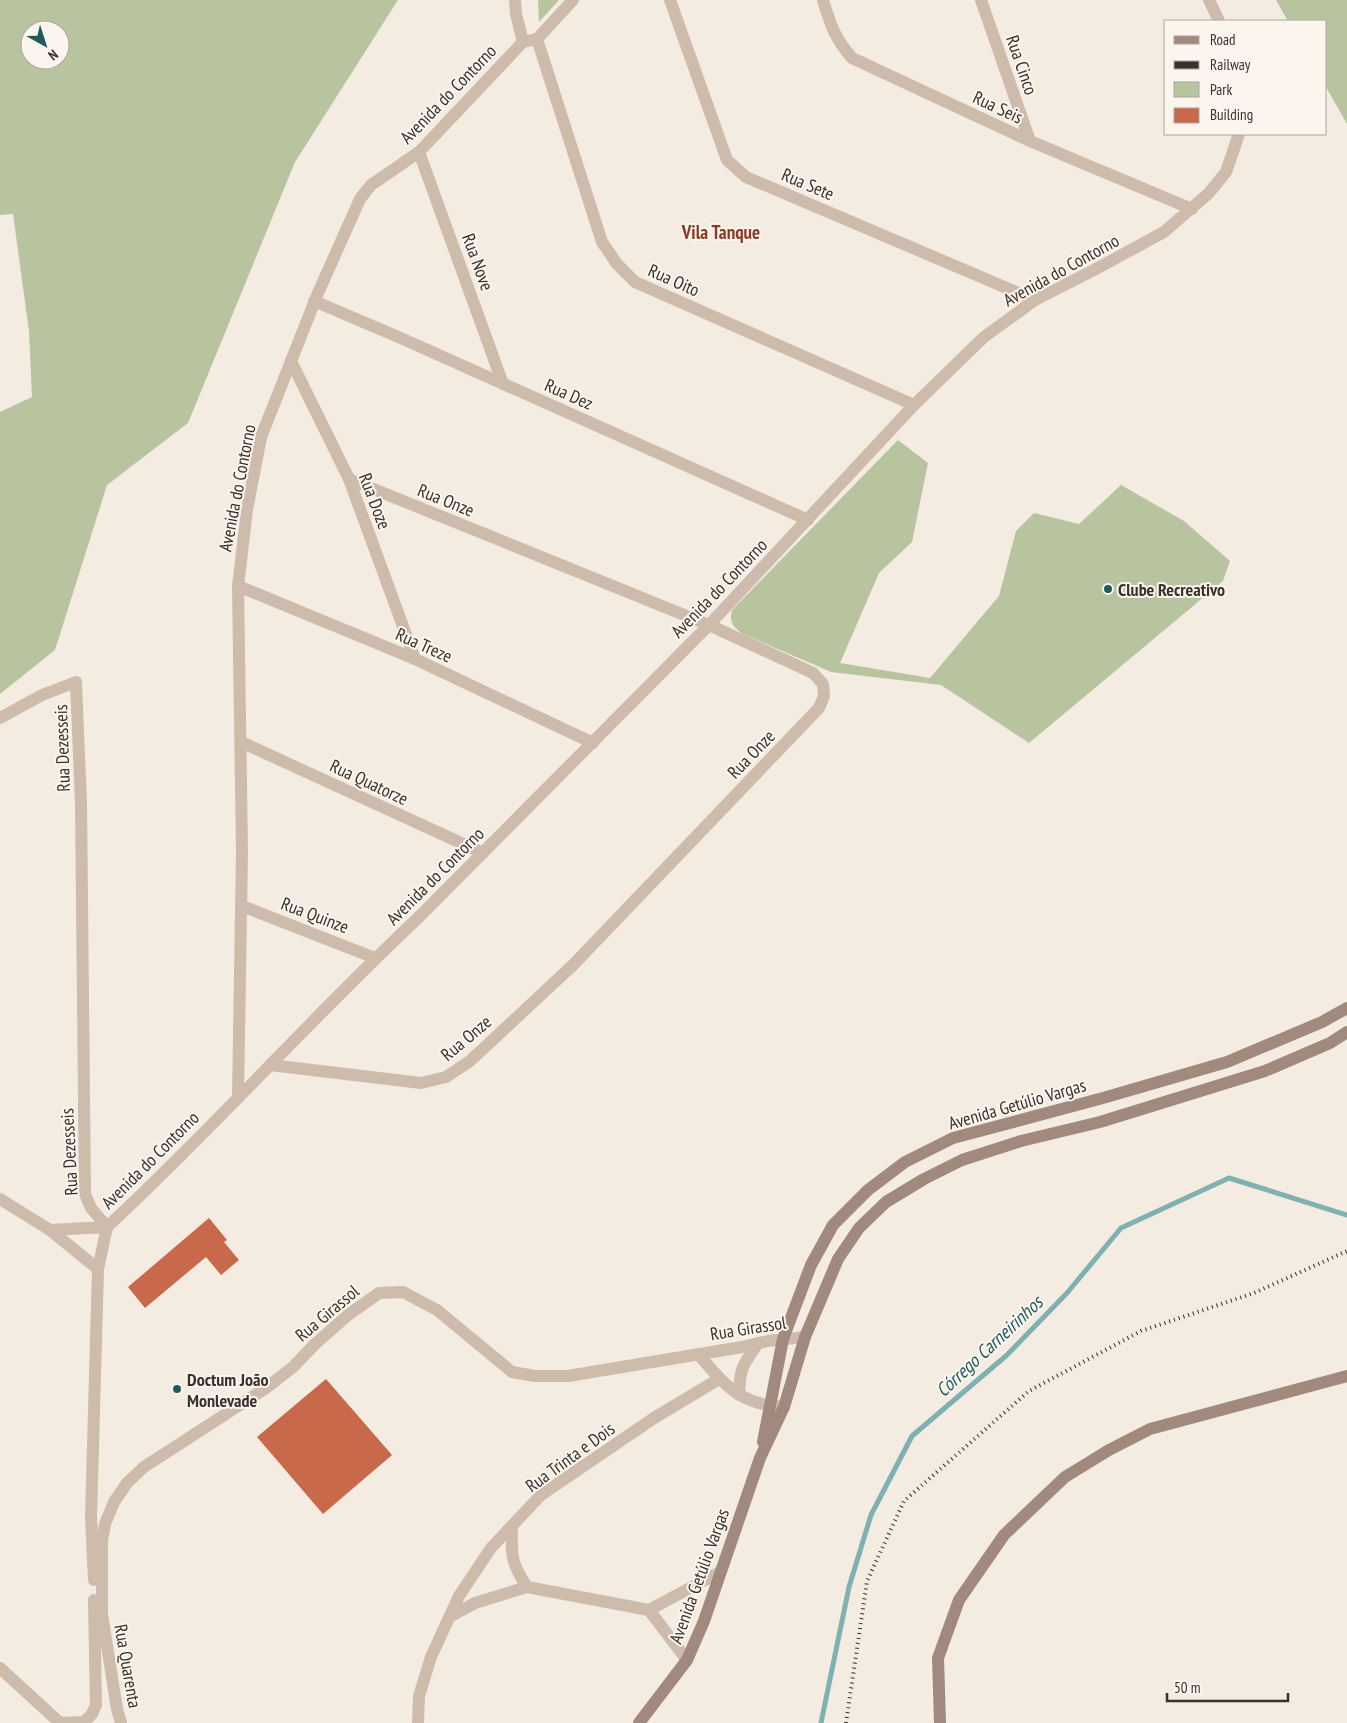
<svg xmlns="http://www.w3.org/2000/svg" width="1347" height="1723" font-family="'PT Sans Narrow',sans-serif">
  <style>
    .green { fill: #b8c4a0; fill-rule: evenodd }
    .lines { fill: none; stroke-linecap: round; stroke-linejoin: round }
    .stream { stroke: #7fb0b2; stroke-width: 5 }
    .building { fill: #c8694b }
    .minor { stroke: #cdbbac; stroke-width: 12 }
    .secondary { stroke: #a18a7d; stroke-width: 12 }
    .rail { stroke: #3b302b; stroke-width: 4; stroke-dasharray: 1 4; stroke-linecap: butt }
    .poi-dot { fill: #1f5a5e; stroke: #fbf5ee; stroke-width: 2 }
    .labels { text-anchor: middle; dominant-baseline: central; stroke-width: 4; stroke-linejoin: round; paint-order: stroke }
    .street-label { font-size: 18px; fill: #3b302b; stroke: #fbf5ee }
    .poi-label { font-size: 18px; font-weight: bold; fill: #3b302b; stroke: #fbf5ee; text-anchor: start }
    .neighbourhood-label { font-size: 19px; font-weight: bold; fill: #8c3b22; stroke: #fbf5ee }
    .water-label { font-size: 19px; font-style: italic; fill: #1f5a5e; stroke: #fbf5ee }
  </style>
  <rect width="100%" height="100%" fill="#f4ebe1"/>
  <!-- green -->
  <g class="green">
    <path d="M0,0h398l-103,162 -107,261 -81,62 -52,165 -55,44v-282l32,-15 -3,-66 -16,-117 -13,1zM30,30h30v30h-30z"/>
    <polygon points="538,0 559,0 539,22"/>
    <polygon points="1276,0 1347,0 1347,124 1326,87 1326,21 1288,21"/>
    <path d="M898,440l30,23 -16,79 -33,31 -39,90 90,15 69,-82 17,-65 18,-18 45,11 42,-39 63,36 46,40 -7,20 -194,162 -88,-58 -110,-13 -88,-38c-10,-7 -14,-11 -11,-24z"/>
  </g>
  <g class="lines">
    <!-- stream -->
    <polyline class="stream" points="821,1723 849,1587 871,1515 912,1436 1007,1355 1067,1293 1121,1228 1229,1178 1347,1215"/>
  </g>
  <!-- building -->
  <g class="building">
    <polygon points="209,1218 227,1240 224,1242 239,1260 221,1275 206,1257 145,1308 128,1287"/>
    <polygon points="326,1379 392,1455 323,1514 257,1437"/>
  </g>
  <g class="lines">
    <!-- minor -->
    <g class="minor">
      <polyline points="515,0 516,14 523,42"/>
      <polyline points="670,0 727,160 746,177 1035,300"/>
      <path d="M823,0c8,26 11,37 29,58l178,83 162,68"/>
      <polyline points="981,0 1030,141"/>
      <polyline points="1209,0 1219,21"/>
      <polyline points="537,39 602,242 617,264 635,282 914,405"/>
      <polyline points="419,152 503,384"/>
      <polyline points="314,301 403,339 808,520"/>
      <polyline points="291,361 349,479 415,659"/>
      <polyline points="238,586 415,659 593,743"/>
      <polyline points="0,718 42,695 76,682 81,803 85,1194 91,1208 107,1227"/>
      <polyline points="241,742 483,853"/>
      <polyline points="242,906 375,958"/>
      <polyline points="270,1065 421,1083 446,1077 470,1061 573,965 819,708 824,696 823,684 813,673 709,625 349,479"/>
      <polyline points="238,1097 242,851 238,586 247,510 261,437 318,293 360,199 371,185 419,152 523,42 537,39 573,0"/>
      <polyline points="0,1199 50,1230 98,1269"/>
      <path d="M107,1227c107,-99 204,-209 310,-308l292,-294 205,-220 70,-68 51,-37 59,-30 70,-38 45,-39 17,-21 13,-38"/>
      <polyline points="50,1230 107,1227"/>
      <path d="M698,1354c27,31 42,51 86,53"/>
      <path d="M739,1395c1,-27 3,-29 19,-52"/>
      <path d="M512,1526c-1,28 -1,37 15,61"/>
      <polyline points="94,1580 91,1517 98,1269 107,1227"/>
      <polyline points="649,1610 687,1660"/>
      <polyline points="451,1616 475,1603 527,1587 649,1610 720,1572"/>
      <polyline points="0,1668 60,1723"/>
      <polyline points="58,1723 84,1722 92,1714 96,1705 94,1600"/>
      <polyline points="121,1723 117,1709 102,1614 102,1541 105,1524 114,1502 127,1483 144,1467 266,1388 293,1367 315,1344 348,1315 379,1293 403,1292 437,1310 512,1372 535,1376 568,1376 742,1347 768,1341 805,1337"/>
      <polyline points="418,1723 419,1696 431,1657 459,1596 491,1548 541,1495 654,1418 719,1379"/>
    </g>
    <!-- secondary -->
    <g class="secondary">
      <polyline points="763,1442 783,1339 811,1265 833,1225 868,1190 905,1162 953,1138 1103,1098 1227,1062 1322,1022 1347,1008"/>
      <polyline points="639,1723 687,1660 704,1621 760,1458 784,1407 805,1337 838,1259 859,1228 886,1202 924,1179 962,1160 1021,1141 1100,1122 1265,1071 1330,1043 1347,1032"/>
      <polyline points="940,1723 938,1658 959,1600 1004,1535 1065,1477 1109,1450 1150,1429 1347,1376"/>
    </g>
    <!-- rail -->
    <polyline class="rail" points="846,1723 867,1581 904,1501 1029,1391 1141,1331 1254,1293 1347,1251"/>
  </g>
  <!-- markers -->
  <g class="poi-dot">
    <circle cx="1108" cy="589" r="5"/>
    <circle cx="177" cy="1389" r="5"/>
  </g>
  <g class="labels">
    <!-- street labels -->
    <g class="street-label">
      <text transform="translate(1022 65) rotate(71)">Rua Cinco</text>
      <text transform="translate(448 94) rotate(-46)">Avenida do Contorno</text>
      <text transform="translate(998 107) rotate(25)">Rua Seis</text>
      <text transform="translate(808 184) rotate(23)">Rua Sete</text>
      <text transform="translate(478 262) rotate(70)">Rua Nove</text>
      <text transform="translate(1061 270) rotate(-29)">Avenida do Contorno</text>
      <text transform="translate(674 280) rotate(24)">Rua Oito</text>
      <text transform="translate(569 394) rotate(24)">Rua Dez</text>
      <text transform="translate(237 488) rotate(-79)">Avenida do Contorno</text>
      <text transform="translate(446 500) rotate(22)">Rua Onze</text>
      <text transform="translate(375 501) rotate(69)">Rua Doze</text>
      <text transform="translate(719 588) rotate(-46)">Avenida do Contorno</text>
      <text transform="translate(424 645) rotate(24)">Rua Treze</text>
      <text transform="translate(62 748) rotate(-92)">Rua Dezesseis</text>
      <text transform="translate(751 754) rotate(-46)">Rua Onze</text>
      <text transform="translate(369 782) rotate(25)">Rua Quatorze</text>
      <text transform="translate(435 876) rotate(-45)">Avenida do Contorno</text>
      <text transform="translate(315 915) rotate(21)">Rua Quinze</text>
      <text transform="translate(466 1038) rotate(-40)">Rua Onze</text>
      <text transform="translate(1017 1104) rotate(-16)">Avenida Getúlio Vargas</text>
      <text transform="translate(69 1152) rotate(-93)">Rua Dezesseis</text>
      <text transform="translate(150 1160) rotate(-45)">Avenida do Contorno</text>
      <text transform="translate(327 1313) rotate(-40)">Rua Girassol</text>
      <text transform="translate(748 1328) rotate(-9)">Rua Girassol</text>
      <text transform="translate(570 1457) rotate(-36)">Rua Trinta e Dois</text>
      <text transform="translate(699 1576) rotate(-70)">Avenida Getúlio Vargas</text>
      <text transform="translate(128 1666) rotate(80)">Rua Quarenta</text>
    </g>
    <!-- poi labels -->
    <g class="poi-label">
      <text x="1118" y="589">Clube Recreativo</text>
      <text x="187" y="1379">Doctum João<tspan x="187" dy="21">Monlevade</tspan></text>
    </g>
    <!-- neighbourhood labels -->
    <g class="neighbourhood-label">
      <text x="721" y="232">Vila Tanque</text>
    </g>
    <!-- water labels -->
    <g class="water-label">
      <text transform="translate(989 1346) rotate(-43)">Córrego Carneirinhos</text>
    </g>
  </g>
  <!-- legend -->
  <rect x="1164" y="20" width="162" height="115" fill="#fbf5ee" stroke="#aea6a0"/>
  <rect x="1174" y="36" width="25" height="8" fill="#a18a7d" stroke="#aea6a0"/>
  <text x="1210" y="45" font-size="15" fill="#3b302b">Road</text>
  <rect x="1174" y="61" width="25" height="8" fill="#3b302b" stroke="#aea6a0"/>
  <text x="1210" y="70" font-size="15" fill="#3b302b">Railway</text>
  <rect x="1174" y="82" width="25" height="15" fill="#b8c4a0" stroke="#aea6a0"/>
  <text x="1210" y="95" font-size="15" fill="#3b302b">Park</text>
  <rect x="1174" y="108" width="25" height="15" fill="#c8694b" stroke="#aea6a0"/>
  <text x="1210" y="120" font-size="15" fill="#3b302b">Building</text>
  <!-- north arrow -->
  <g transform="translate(45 45) rotate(141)"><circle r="24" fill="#fbf5ee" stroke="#aea6a0"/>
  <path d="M0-4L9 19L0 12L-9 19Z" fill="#1f5a5e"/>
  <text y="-8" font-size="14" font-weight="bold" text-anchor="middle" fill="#3b302b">N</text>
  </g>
  <!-- scale -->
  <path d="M1167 1693v8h121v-8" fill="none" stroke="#3b302b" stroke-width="2.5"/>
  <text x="1174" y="1693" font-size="15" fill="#3b302b" stroke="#fbf5ee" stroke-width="4" paint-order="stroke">50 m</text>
</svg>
